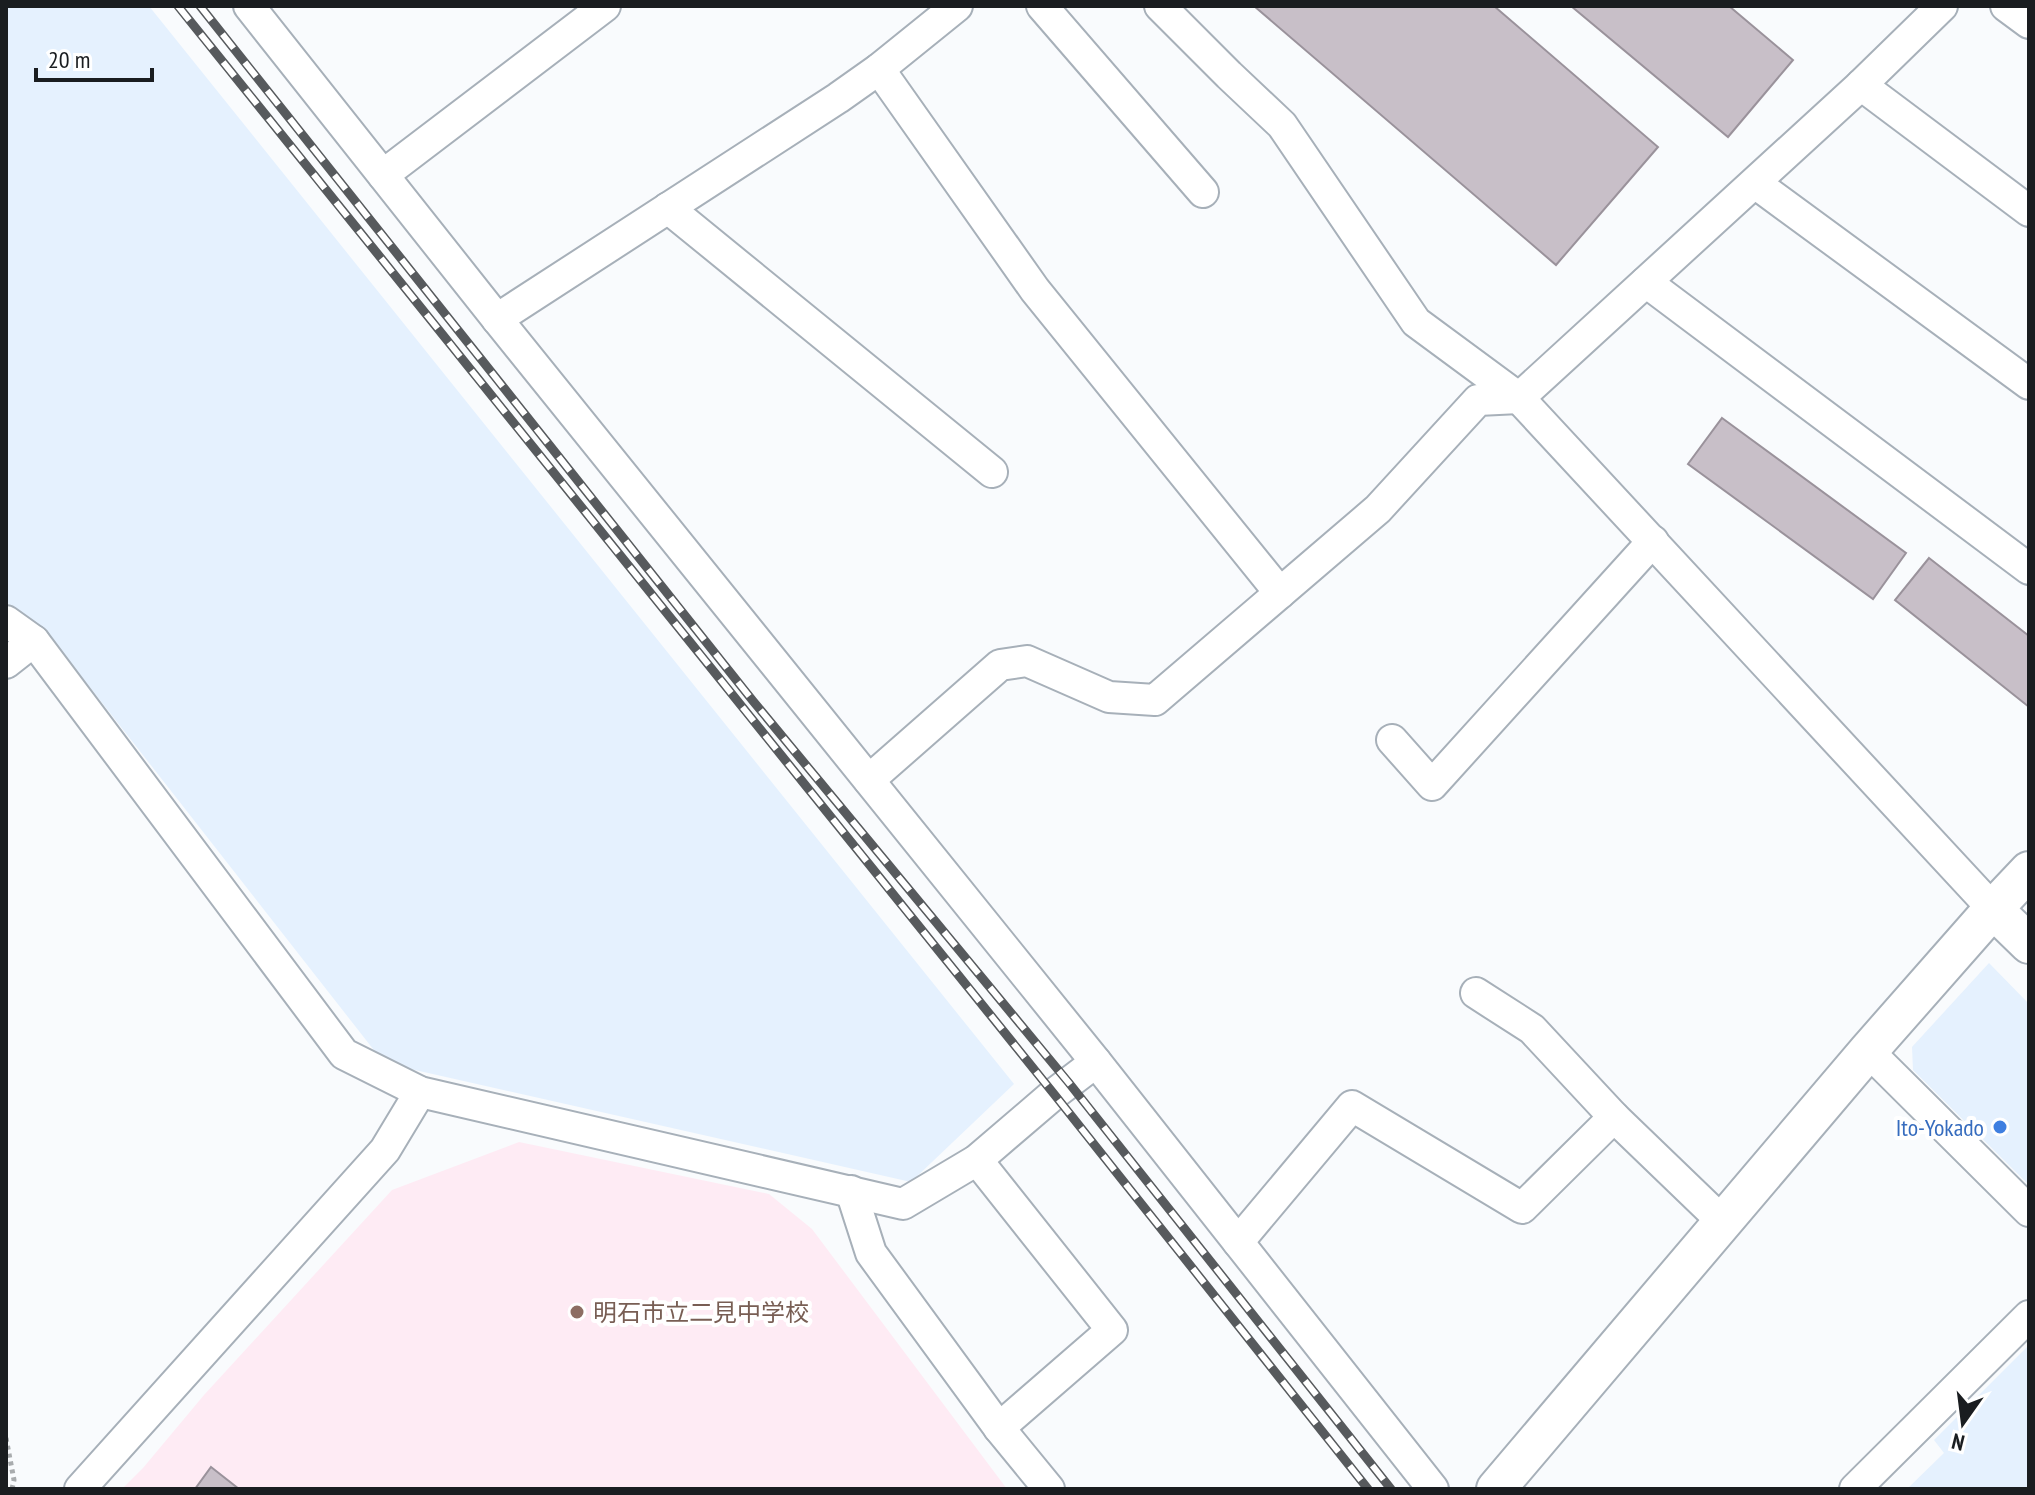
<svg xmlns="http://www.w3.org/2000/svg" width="2035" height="1495" font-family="'PT Sans Narrow','Noto Sans JP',sans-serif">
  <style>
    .built { fill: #e5f1fe }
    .education { fill: #feebf4 }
    .building { fill: #c8bfc8; stroke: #9a929b; stroke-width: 2 }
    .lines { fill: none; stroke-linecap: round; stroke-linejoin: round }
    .minor-casing { stroke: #a7b0b9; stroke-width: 34 }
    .tertiary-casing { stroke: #a7b0b9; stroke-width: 42 }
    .path { stroke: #a9acae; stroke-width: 5; stroke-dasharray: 4 4; stroke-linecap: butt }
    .minor { stroke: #fff; stroke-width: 30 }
    .tertiary { stroke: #fff; stroke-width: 38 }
    .rail-casing { stroke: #575a5d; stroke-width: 9 }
    .rail { stroke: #fff; stroke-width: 6; stroke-dasharray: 18; stroke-linecap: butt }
    .shop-dot { fill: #3f7fe0; stroke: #fff; stroke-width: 3 }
    .education-dot { fill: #8d6e63; stroke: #fff; stroke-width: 3 }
    .labels { text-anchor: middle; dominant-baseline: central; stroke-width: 8; stroke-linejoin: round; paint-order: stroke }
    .shop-label { font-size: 24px; fill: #366cbe; stroke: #fff; text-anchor: end }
    .education-label { font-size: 24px; fill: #785e54; stroke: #fff; text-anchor: start }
  </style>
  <rect width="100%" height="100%" fill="#f9fbfd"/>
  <!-- built -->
  <g class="built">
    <polygon points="6,6 149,6 1014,1084 911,1182 384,1063 45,630 6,602"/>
    <polygon points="1989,963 2029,1004 2029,1185 1913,1070 1912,1047"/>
    <polygon points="2029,1345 2029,1489 1907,1489 1944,1453 1934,1440"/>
  </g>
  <!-- education -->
  <polygon class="education" points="519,1142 769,1194 812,1229 1007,1489 122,1489 143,1468 204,1395 392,1190"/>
  <!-- building -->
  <g class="building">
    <polygon points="1254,6 1494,6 1658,147 1556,265"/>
    <polygon points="1571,6 1729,6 1793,60 1728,137"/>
    <polygon points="1722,418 1906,553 1873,599 1688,464"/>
    <polygon points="1929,558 2029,636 2029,707 1895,600"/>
    <polygon points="211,1467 239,1489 195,1489"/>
  </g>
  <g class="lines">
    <defs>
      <g id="minor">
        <polyline points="249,6 497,319 1096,1062 1433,1489"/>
        <polyline points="1042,6 1203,192"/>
        <polyline points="1160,6 1229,75 1282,125 1416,322 1519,398 1993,909"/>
        <polyline points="2006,6 2029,23"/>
        <polyline points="879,69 1035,290 1280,593"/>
        <polyline points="1861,85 2029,211"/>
        <polyline points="383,175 605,6"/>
        <polyline points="1755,183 2029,384"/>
        <polyline points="668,208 992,472"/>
        <polyline points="1646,282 2029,569"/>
        <polyline points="497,319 838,98 879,69 957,6"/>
        <polyline points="6,621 34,641 344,1054 420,1092 903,1204 977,1160 1054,1094 1096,1062"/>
        <polyline points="6,663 34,641"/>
        <polyline points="1392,740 1432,785 1653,541"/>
        <polyline points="869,780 1000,665 1027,661 1109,697 1155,700 1378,509 1478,400 1519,398 1861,85 1942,6"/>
        <polyline points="1476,993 1532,1029 1614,1117"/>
        <polyline points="1868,1051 2029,1211"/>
        <polyline points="977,1160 1112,1330 999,1428"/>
        <polyline points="851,1191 871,1253 999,1428 1049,1489"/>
        <polyline points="1238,1242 1352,1106 1522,1208 1614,1117 1723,1222"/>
        <polyline points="80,1489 385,1150 420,1092"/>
        <polyline points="1855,1489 2029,1316"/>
      </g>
      <g id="tertiary">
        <polyline points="1993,909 2029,944"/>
        <polyline points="1496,1489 1868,1051 1993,909 2029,871"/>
      </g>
    </defs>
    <!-- minor casing -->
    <use href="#minor" class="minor-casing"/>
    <!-- tertiary casing -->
    <use href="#tertiary" class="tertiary-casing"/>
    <!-- path -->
    <polyline class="path" points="6,1438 14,1480 12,1489"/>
    <!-- minor -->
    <use href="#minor" class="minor"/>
    <!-- tertiary -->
    <use href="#tertiary" class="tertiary"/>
    <defs>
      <g id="rail">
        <polyline points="178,6 1054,1094 1368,1489"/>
        <polyline points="200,6 753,701 1069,1083 1391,1489"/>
      </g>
    </defs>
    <!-- rail casing -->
    <use href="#rail" class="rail-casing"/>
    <!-- rail -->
    <use href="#rail" class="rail"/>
  </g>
  <!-- markers -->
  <circle class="shop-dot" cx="2000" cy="1127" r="8"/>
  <circle class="education-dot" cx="577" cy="1312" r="8"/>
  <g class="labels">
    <!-- shop labels -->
    <g class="shop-label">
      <text x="1984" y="1127">Ito-Yokado</text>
    </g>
    <!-- education labels -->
    <g class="education-label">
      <text x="593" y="1312">明石市立二見中学校</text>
    </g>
  </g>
  <!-- border -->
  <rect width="2035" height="1495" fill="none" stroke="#1a1d20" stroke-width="16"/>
  <!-- north arrow -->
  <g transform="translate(1963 1423) rotate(194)" stroke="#ffffff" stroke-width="6" paint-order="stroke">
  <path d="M0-6L14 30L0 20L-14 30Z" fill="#1a1d20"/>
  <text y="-12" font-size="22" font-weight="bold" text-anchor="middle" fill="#1a1d20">N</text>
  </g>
  <!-- scale -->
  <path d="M36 68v12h116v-12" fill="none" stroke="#1a1d20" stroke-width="4"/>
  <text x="48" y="68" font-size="24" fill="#1a1d20" stroke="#ffffff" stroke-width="6" paint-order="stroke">20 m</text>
</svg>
